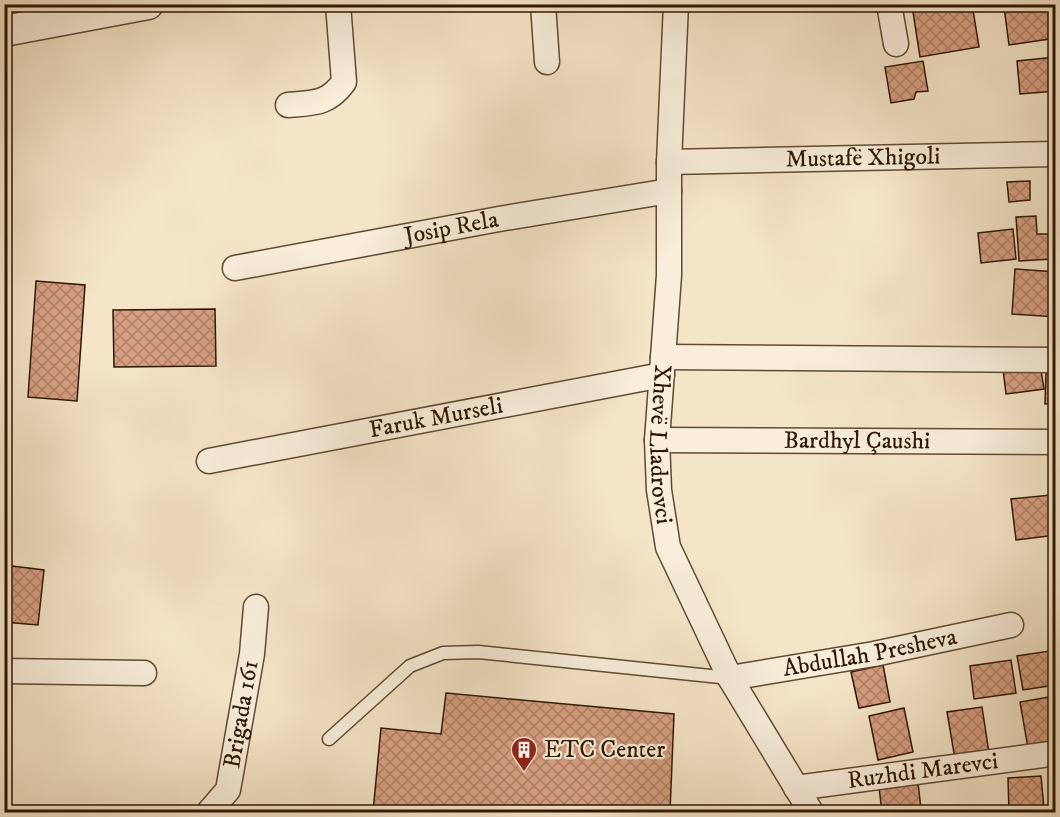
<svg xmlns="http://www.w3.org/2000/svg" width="1060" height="817" font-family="'IM FELL DW Pica',serif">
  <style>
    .building { fill: url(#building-cross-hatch); stroke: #2e1700; stroke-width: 1.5 }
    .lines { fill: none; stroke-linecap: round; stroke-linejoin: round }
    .service-casing { stroke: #604a32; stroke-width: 15 }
    .minor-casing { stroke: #604a32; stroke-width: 27 }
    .tertiary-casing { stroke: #604a32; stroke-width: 33 }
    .service { stroke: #f8eedb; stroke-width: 12 }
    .minor { stroke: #f8eedb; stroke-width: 24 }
    .tertiary { stroke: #f8eedb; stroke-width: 30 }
    .labels { text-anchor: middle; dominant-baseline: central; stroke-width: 4.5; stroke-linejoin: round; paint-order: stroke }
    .street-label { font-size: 24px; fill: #2e1700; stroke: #f8eedb }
    .poi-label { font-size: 24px; fill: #2e1700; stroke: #f8eedb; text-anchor: start }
  </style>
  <defs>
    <pattern id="building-cross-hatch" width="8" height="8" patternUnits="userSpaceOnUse" patternTransform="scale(1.5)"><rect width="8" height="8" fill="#d79f82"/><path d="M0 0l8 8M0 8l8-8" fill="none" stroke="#af8168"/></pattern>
  </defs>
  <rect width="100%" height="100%" fill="#f5e5c8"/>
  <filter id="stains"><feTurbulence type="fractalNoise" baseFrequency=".00333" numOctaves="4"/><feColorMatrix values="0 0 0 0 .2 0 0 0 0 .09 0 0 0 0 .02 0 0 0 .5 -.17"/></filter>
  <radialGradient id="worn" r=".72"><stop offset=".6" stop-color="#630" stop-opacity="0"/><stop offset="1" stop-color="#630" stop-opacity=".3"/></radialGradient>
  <!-- building -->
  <g class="building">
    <polygon points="960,4 972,4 979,47 920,57 913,12"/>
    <polygon points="1024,4 1056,4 1056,38 1009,45 1004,7"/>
    <polygon points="1056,57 1056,91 1020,94 1017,61"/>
    <polygon points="923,61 928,91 916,92 914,99 891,103 885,67"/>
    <polygon points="1030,181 1030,200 1009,202 1007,182"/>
    <polygon points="1036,216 1037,234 1050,234 1052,259 1019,261 1016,217"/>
    <polygon points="1013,229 1016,259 981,263 978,233"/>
    <polygon points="1015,269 1056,272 1056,317 1012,314"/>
    <polygon points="36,281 85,285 77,401 28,397"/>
    <polygon points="215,309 216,366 114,367 113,310"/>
    <polygon points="1040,364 1044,389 1006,394 1003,369"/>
    <polygon points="1056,370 1056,403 1045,404 1046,371"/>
    <polygon points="1051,495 1056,535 1016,540 1011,499"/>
    <polygon points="4,565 44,570 38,625 4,622"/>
    <polygon points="1050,651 1055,685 1023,690 1017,656"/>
    <polygon points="1011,660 1016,693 974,699 970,666"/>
    <polygon points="883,665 890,702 859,708 851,672"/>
    <polygon points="446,693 674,714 670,812 373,812 381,728 441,734"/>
    <polygon points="1055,696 1056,743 1028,748 1020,702"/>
    <polygon points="982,707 989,753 955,759 947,712"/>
    <polygon points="904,708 913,752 878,760 869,716"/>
    <polygon points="917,774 921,809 882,812 878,779"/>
    <polygon points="1041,776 1044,809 1009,812 1008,778"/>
  </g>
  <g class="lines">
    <defs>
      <polyline id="service" points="329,739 410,666 443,653 478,652 730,678"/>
      <g id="minor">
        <polyline points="543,4 547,62"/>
        <path id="s1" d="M676,4l-7,158v113l-12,165 2,50 9,57 62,131 81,134"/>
        <polyline points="889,4 896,44"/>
        <path d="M288,105c26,-2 40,-1 56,-23l-6,-78"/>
        <path id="s2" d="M669,162l387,-8"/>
        <path id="s3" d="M235,268l264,-49 170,-28"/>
        <polyline points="663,357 1056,360"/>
        <path id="s4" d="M657,440l399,2"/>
        <path id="s5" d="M209,461l453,-86"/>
        <polyline points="4,671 144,673"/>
        <path id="s6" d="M730,678l144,-24 137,-29"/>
        <path id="s7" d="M796,788l254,-34"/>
        <path id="s8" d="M209,812l19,-22 24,-136 4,-47"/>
      </g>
      <polyline id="tertiary" points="4,31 148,4"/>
    </defs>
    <!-- service casing -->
    <use href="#service" class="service-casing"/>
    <!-- minor casing -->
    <use href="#minor" class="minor-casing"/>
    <!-- tertiary casing -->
    <use href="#tertiary" class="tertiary-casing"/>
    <!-- service -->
    <use href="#service" class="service"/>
    <!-- minor -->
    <use href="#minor" class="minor"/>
    <!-- tertiary -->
    <use href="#tertiary" class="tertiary"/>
  </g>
  <!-- icons -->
  <defs>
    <symbol id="building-pin" viewBox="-11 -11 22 30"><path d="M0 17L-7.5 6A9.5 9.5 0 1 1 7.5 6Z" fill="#8f2418" stroke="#f8eedb"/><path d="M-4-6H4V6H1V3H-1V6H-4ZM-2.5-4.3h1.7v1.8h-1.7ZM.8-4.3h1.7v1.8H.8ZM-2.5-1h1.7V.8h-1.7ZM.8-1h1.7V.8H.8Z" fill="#fff"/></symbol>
  </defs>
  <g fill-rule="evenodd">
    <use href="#building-pin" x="509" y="735" width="30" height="40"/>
  </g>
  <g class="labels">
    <!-- street labels -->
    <g class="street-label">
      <text stroke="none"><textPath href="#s2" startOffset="194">Mustafë Xhigoli</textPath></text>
      <text stroke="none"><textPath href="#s3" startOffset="220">Josip Rela</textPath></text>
      <text stroke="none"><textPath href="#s5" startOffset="231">Faruk Murseli</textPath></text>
      <text stroke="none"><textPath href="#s4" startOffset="200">Bardhyl Çaushi</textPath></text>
      <text stroke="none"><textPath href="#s1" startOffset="441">Xhevë Lladrovci</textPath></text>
      <text stroke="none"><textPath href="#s6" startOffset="142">Abdullah Presheva</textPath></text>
      <text stroke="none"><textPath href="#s8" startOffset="106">Brigada 161</textPath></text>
      <text stroke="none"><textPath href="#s7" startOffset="128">Ruzhdi Marevci</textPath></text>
    </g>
    <!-- poi labels -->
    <g class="poi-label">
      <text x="544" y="750">ETC Center</text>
    </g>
  </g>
  <!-- margin -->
  <rect width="1060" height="817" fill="none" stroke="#f5e5c8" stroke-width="24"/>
  <rect x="6" y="6" width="1048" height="805" fill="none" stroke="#2e1700" stroke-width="3"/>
  <rect x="12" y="12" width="1036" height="793" fill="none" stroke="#2e1700" stroke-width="1.5"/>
  <rect width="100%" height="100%" filter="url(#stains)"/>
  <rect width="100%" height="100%" fill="url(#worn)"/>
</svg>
